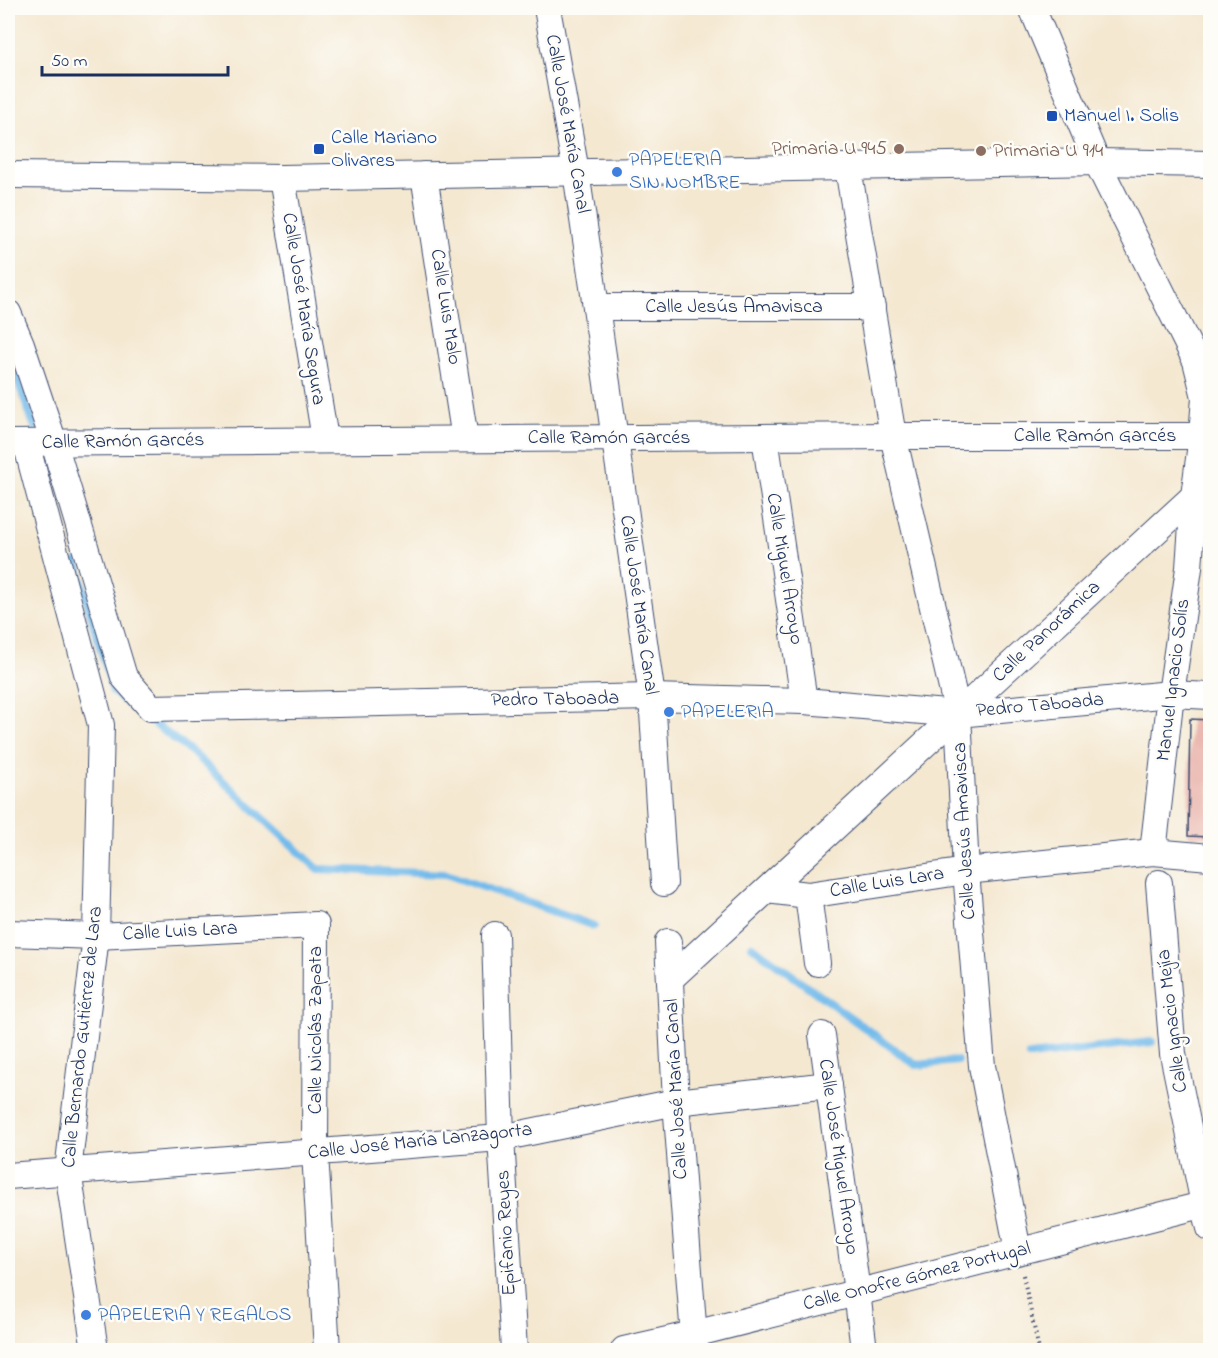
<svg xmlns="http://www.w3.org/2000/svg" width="1218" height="1358" font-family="'Indie Flower',sans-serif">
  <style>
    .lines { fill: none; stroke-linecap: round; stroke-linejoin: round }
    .stream { stroke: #73bbeb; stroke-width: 8 }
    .building { fill: #e8b1a9 }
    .minor-casing { stroke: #3c4b6f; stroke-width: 28 }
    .path { stroke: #3c4b6f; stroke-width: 4; stroke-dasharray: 1.5 4.5; stroke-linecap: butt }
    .minor { stroke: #fff; stroke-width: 26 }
    .transit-dot { fill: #1a4fb4; stroke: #fdfcf7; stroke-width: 2 }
    .education-dot { fill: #8d6e63; stroke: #fdfcf7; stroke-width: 2 }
    .shop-dot { fill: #3f7fe0; stroke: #fdfcf7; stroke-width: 2 }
    .labels { text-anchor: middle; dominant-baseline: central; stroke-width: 5; stroke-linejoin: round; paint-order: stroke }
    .transit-label { font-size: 20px; fill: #164399; stroke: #fdfcf7; text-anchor: start }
    .street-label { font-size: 20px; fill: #1b2f5e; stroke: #fdfcf7 }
    .education-label { font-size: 20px; fill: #785e54; stroke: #fdfcf7; text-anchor: end }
    .shop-label { font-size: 20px; fill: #366cbe; stroke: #fdfcf7; text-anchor: start }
  </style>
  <rect width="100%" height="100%" fill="#fdfcf7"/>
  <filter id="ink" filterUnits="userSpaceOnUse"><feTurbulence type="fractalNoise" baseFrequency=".0167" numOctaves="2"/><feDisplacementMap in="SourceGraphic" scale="12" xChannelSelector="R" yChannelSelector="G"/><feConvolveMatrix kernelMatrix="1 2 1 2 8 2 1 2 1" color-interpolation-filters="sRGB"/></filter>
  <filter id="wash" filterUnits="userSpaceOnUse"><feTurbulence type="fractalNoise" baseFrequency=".008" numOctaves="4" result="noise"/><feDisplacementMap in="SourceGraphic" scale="24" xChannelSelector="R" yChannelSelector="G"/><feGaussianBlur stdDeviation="1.35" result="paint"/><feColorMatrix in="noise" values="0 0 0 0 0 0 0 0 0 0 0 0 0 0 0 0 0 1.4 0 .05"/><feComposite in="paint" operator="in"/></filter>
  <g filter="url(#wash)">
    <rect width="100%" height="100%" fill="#f4e8d1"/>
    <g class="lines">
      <!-- stream -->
      <g class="stream">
        <polyline points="8,354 35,427"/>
        <polyline points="76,562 113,692 195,755 318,869 446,874 594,926"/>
        <polyline points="752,946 916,1065 957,1061"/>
        <polyline points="1029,1056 1152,1042"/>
      </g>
    </g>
    <g id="blocks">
      <!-- building -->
      <polygon class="building" points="1190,719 1210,720 1210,837 1188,836"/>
    </g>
  </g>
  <g filter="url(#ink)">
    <use href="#blocks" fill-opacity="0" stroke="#3c4b6f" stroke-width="1.5"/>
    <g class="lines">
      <defs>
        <g id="minor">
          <polyline points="547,8 576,172 596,307 652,697 664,883"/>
          <polyline points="1032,8 1097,162 1196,361 1205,397 1202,436 1194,496 1189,568 1171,694 1153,852"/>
          <polyline points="848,168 893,436 958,714 966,871 982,1066 1018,1251"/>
          <polyline points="8,175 282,178 1097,162 1210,164"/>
          <polyline points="424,175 465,439"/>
          <polyline points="282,178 325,439"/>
          <polyline points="596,307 872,307"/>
          <polyline points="8,313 21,344 54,443 124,677 151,708 652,697 804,701 958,714 1171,694 1210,696"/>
          <polyline points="765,437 804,701"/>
          <polyline points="8,443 893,436 1202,436 1210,437"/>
          <polyline points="26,443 101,725 96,936 68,1171 95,1350"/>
          <polyline points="1159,883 1173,1054 1204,1204 1210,1228"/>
          <polyline points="767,890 808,895 966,871 1153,852 1210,857"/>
          <polyline points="808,895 817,963"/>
          <polyline points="8,933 96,936 316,925 315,1153 327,1350"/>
          <polyline points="495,935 501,1138 514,1350"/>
          <polyline points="668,942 676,1102 695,1350"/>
          <polyline points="670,979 1194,496"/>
          <polyline points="822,1035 857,1292 864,1350"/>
          <polyline points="8,1176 501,1138 676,1102 829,1085"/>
          <polyline points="624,1350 694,1334 1210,1203"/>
        </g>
      </defs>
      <!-- minor casing -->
      <use href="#minor" class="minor-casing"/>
      <!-- path -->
      <g class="path">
        <polyline points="8,392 11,402"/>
        <polyline points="1023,1275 1039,1350"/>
      </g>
      <!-- minor -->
      <use href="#minor" class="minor"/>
    </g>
  </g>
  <!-- markers -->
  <g class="transit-dot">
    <rect x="1046" y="110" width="12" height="12" rx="3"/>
    <rect x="313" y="143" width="12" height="12" rx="3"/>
  </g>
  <g class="education-dot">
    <circle cx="899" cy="149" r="6"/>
    <circle cx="981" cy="151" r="6"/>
  </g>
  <g class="shop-dot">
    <circle cx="617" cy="172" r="6"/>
    <circle cx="669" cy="712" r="6"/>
    <circle cx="86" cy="1315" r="6"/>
  </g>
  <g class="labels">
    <!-- transit labels -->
    <g class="transit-label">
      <text x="1064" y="116">Manuel I. Solis</text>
      <text x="331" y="138">Calle Mariano<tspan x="331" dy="23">Olivares</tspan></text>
    </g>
    <!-- street labels -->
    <g class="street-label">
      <text transform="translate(567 124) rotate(80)">Calle José María Canal</text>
      <text transform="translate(445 307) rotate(81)">Calle Luis Malo</text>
      <text x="734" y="307">Calle Jesús Amavisca</text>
      <text transform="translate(303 309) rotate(81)">Calle José María Segura</text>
      <text x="1095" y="436">Calle Ramón Garcés</text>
      <text x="609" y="438">Calle Ramón Garcés</text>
      <text transform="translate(123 442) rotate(-1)">Calle Ramón Garcés</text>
      <text transform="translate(784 569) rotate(81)">Calle Miguel Arroyo</text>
      <text transform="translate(638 605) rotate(82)">Calle José María Canal</text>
      <text transform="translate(1047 632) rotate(-43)">Calle Panorámica</text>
      <text transform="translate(1174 680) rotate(-83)">Manuel Ignacio Solís</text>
      <text transform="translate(555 700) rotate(-1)">Pedro Taboada</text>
      <text transform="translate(1040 706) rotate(-5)">Pedro Taboada</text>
      <text transform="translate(965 831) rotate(-93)">Calle Jesús Amavisca</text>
      <text transform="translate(887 883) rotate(-9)">Calle Luis Lara</text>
      <text transform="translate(180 932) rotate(-3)">Calle Luis Lara</text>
      <text transform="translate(1173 1021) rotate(-97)">Calle Ignacio Mejía</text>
      <text transform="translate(316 1030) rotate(-90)">Calle Nicolás Zapata</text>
      <text transform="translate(83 1037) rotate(-84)">Calle Bernardo Gutiérrez de Lara</text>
      <text transform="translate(677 1089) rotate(-93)">Calle José María Canal</text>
      <text transform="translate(420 1142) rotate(-6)">Calle José María Lanzagorta</text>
      <text transform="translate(838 1157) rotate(82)">Calle José Miguel Arroyo</text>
      <text transform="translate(507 1233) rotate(-93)">Epifanio Reyes</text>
      <text transform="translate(917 1277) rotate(-14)">Calle Onofre Gómez Portugal</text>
    </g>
    <!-- education labels -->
    <g class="education-label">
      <text x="887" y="149">Primaria U 945</text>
      <text x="993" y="151" text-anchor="start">Primaria U 914</text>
    </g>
    <!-- shop labels -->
    <g class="shop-label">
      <text x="629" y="160">PAPELERIA<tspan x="629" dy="23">SIN NOMBRE</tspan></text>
      <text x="681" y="712">PAPELERIA</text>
      <text x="98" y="1315">PAPELERIA Y REGALOS</text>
    </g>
  </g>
  <!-- margin -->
  <rect width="1218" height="1358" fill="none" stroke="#fdfcf7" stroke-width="30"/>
  <!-- scale -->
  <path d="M42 66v9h186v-9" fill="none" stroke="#1b2f5e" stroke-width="3"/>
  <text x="51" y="66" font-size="18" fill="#1b2f5e" stroke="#fdfcf7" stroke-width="4.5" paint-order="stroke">50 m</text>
</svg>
